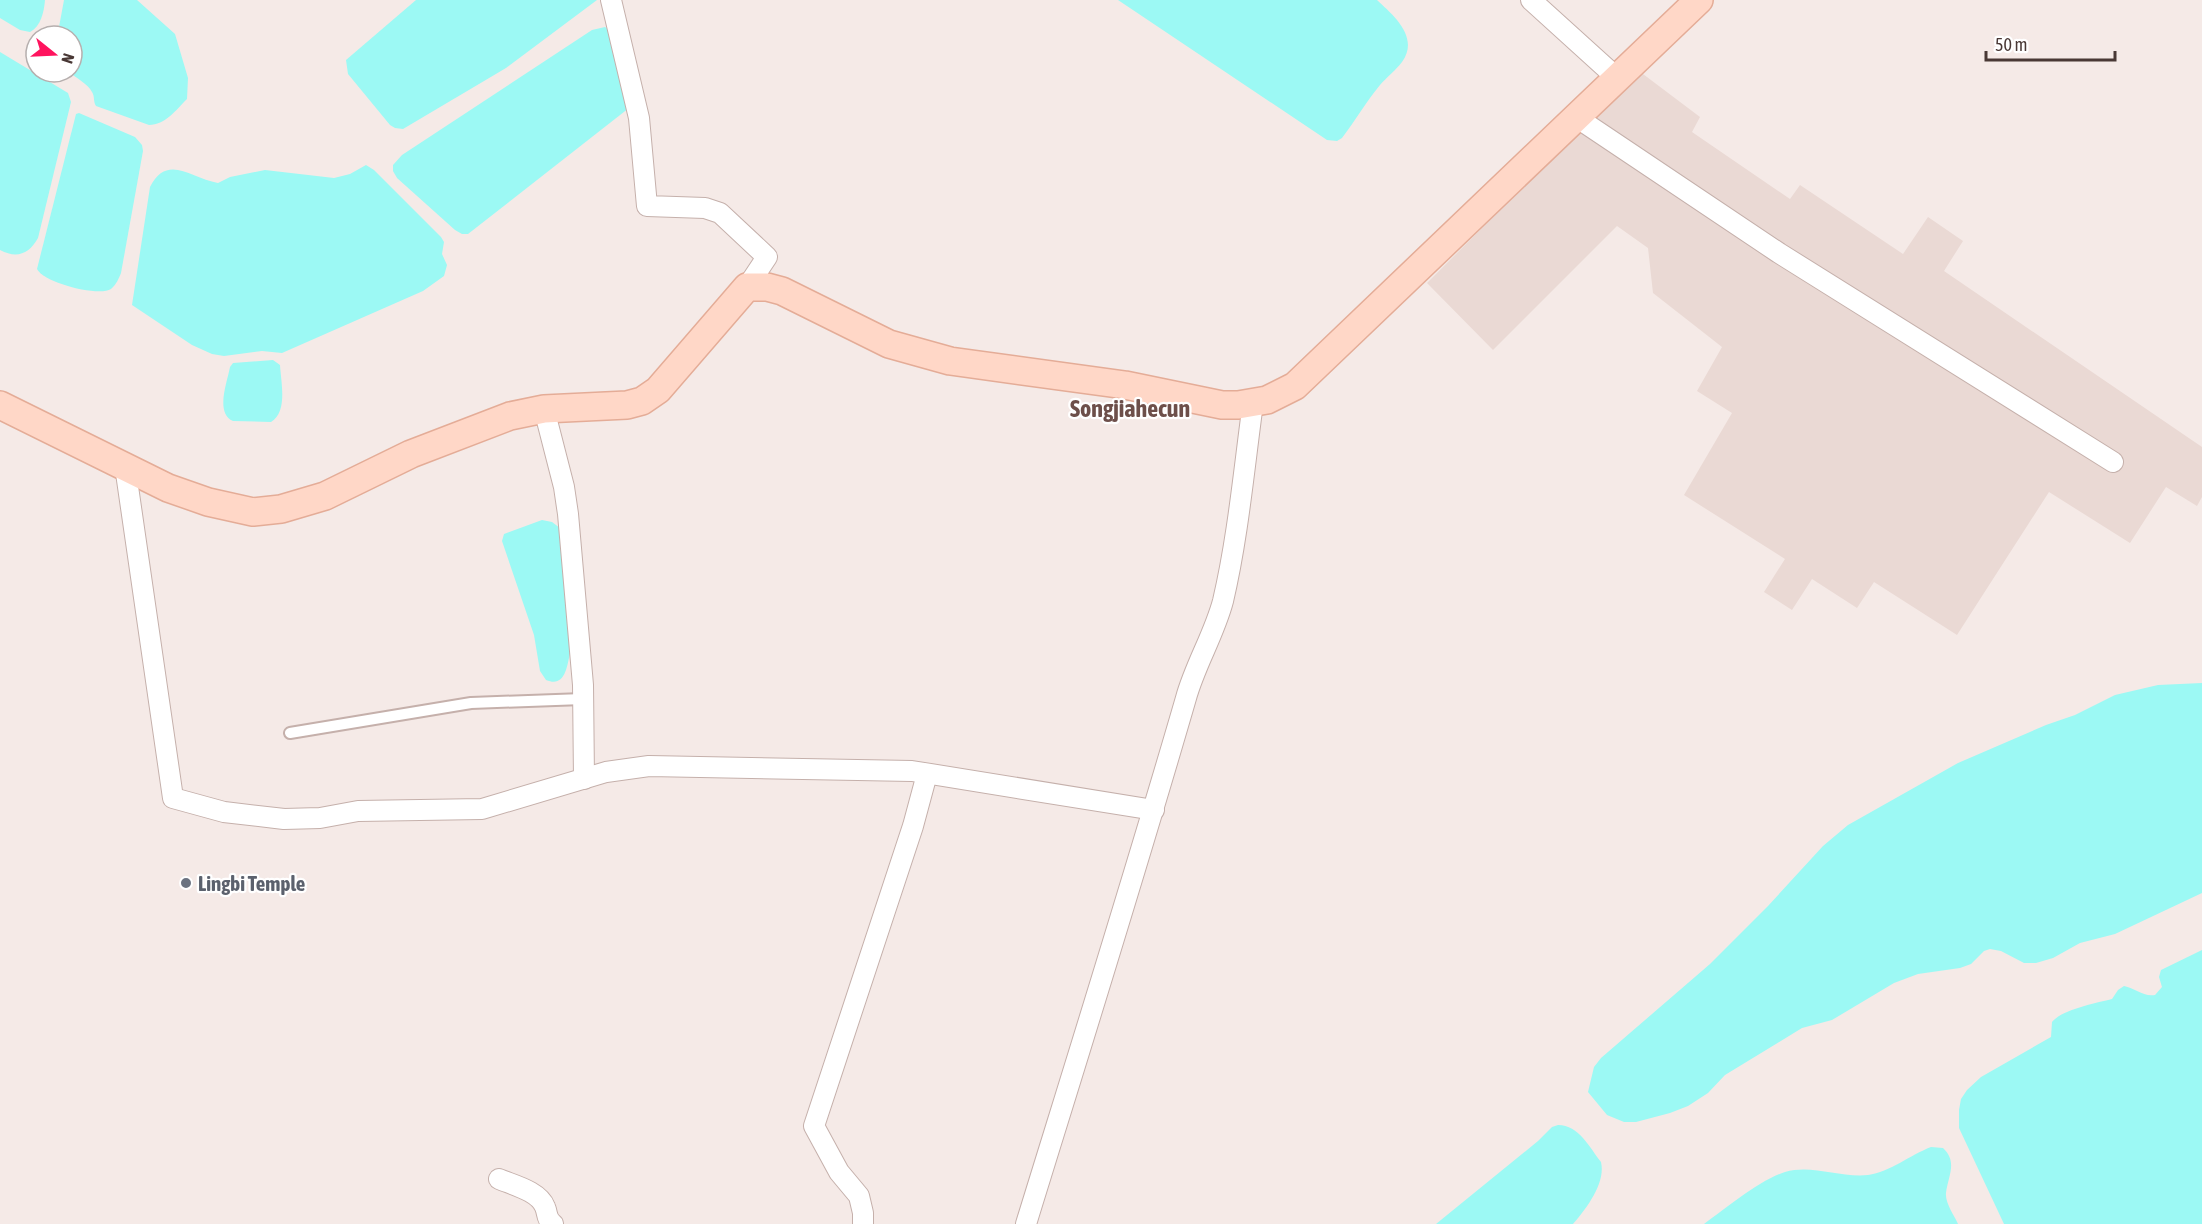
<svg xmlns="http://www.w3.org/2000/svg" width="2202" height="1224" font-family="'Asap Condensed',sans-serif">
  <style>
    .residential { fill: #ead9d4 }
    .water { fill: #9cf9f4 }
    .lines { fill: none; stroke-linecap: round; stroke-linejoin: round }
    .lane-casing { stroke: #c5b0ab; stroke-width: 14 }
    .street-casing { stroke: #c5b0ab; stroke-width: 22 }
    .secondary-casing { stroke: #e4ac97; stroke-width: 30 }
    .lane { stroke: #fff; stroke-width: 10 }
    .street { stroke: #fff; stroke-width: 20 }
    .secondary { stroke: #ffd7c7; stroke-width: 27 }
    .worship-dot { fill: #6b7280; stroke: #fff; stroke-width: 2 }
    .labels { text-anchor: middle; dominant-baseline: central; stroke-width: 4.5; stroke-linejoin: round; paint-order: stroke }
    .worship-label { font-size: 21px; font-weight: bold; fill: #5b616d; stroke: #fff; text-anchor: start }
    .quarter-label { font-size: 24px; font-weight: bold; fill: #6d4f4a; stroke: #fff }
  </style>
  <rect width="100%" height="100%" fill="#f5eae7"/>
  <!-- residential -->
  <polygon class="residential" points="1639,71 1700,117 1692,132 1790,199 1800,185 1903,254 1928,217 1963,241 1944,271 2202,447 2202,497 2197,506 2166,487 2130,543 2049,492 1957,635 1874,582 1857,608 1812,579 1792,610 1764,592 1785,559 1684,495 1732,413 1697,391 1722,347 1653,293 1648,248 1617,226 1493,350 1427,283"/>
  <!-- water -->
  <g class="water">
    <path d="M0,0h45c-1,12 -4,26 -15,32l-10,-2 -20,-12z"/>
    <path d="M64,0h73l38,34 13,44 -1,21c-11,11 -22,26 -38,26l-53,-19c-3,-5 -1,-9 -4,-14 -4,-8 -16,-14 -23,-20h3v-36h-19l6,-9z"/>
    <polygon points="416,0 597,0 506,68 403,129 395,128 390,125 348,74 346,60"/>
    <path d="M1118,0h259c16,15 43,37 25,62 -6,8 -15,15 -22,23 -14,17 -25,36 -38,53l-5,3 -10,-1z"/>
    <polygon points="605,27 609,30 629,108 468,234 462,234 455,230 397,178 393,171 393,165 402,155 592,30"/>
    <path d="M0,52l68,41 3,9 -33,136c-9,16 -21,21 -38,12z"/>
    <path d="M79,113l56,24 7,8 1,6 -22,122c-2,5 -5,12 -10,16 -12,8 -67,-6 -74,-20l39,-155z"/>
    <path d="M366,165l8,5 67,67 3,5 -2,12 5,11 -3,11 -21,15 -141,62 -20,-2 -38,5 -12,-2 -20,-9 -60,-40 18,-118c17,-34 41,-9 68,-4l12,-6 35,-7 69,8 16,-4z"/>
    <path d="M273,360l7,5c1,17 8,47 -9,57l-38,-1c-18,-8 -6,-38 -3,-54l3,-4z"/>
    <path d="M542,520l10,2 8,6 10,125c-3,14 -5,35 -24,27l-6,-9 -6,-36 -32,-94 2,-7z"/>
    <polygon points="2202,683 2202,893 2115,934 2080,943 2053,958 2036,963 2024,963 2001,951 1990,949 1984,951 1971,964 1960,968 1918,974 1894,983 1832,1020 1802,1028 1725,1075 1708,1093 1688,1106 1670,1113 1636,1122 1624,1122 1607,1115 1588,1092 1594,1067 1601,1058 1710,964 1768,906 1823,846 1848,825 1958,763 2046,725 2075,715 2115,695 2158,685"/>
    <path d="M2202,950v274h-198l-45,-96v-18l2,-11 6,-9 14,-13 70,-40 1,-15c9,-12 44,-19 60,-23l6,-9 6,-4c11,2 19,11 31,9l7,-8 -3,-10 2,-7z"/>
    <path d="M1558,1125c21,0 32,23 43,37 5,21 -15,47 -28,62h-137l102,-83 14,-14z"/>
    <path d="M1931,1147l12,1c15,14 5,28 3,45 -1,10 8,22 12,31h-254c24,-17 54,-43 81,-52 27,-8 55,6 83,3 22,-3 42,-20 63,-28z"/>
  </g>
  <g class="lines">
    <defs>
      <polyline id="lane" points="290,733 471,703 583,699"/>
      <g id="street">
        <polyline points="611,0 639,118 647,206 705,208 720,213 767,257 747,287"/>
        <polyline points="1531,0 1617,78"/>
        <polyline points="1576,117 1779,253 2113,462"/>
        <polyline points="544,409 564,487 568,514 583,685 584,779"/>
        <polyline points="125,466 173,798 224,812 284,819 320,818 358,811 482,809 606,772 649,766 912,771 1154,810"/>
        <path d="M499,1179c14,6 40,12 46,28 3,7 1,12 8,17"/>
        <polyline points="863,1224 863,1213 859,1196 839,1172 814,1126 913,826 927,774"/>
        <path d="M1026,1224c54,-175 109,-350 160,-526 9,-33 28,-63 37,-97 15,-64 21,-132 30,-198"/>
      </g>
      <polyline id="secondary" points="0,405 168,488 208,502 253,512 281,509 325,496 411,454 510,416 544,409 627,405 642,401 658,390 747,287 767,287 782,291 889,344 950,361 1125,385 1222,405 1238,405 1267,400 1295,386 1699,0"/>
    </defs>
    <!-- lane casing -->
    <use href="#lane" class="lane-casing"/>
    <!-- street casing -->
    <use href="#street" class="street-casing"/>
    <!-- secondary casing -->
    <use href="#secondary" class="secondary-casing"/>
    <!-- lane -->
    <use href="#lane" class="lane"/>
    <!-- street -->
    <use href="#street" class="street"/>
    <!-- secondary -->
    <use href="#secondary" class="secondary"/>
  </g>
  <!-- markers -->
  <circle class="worship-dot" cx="186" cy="883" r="6"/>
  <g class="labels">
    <!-- worship labels -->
    <g class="worship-label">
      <text x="198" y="883">Lingbi Temple</text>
    </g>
    <!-- quarter labels -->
    <g class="quarter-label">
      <text x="1130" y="408">Songjiahecun</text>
    </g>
  </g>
  <!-- north arrow -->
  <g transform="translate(54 54) rotate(108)"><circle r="28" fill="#ffffff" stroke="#b6afae" stroke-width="1.5"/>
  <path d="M0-4.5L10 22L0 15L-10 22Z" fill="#ff145e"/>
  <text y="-9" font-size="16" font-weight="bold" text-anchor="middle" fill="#493835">N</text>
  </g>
  <!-- scale -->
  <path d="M1986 51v9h129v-9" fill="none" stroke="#493835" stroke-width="3"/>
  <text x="1995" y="51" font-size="18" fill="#493835" stroke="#ffffff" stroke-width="4.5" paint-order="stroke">50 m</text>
</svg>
